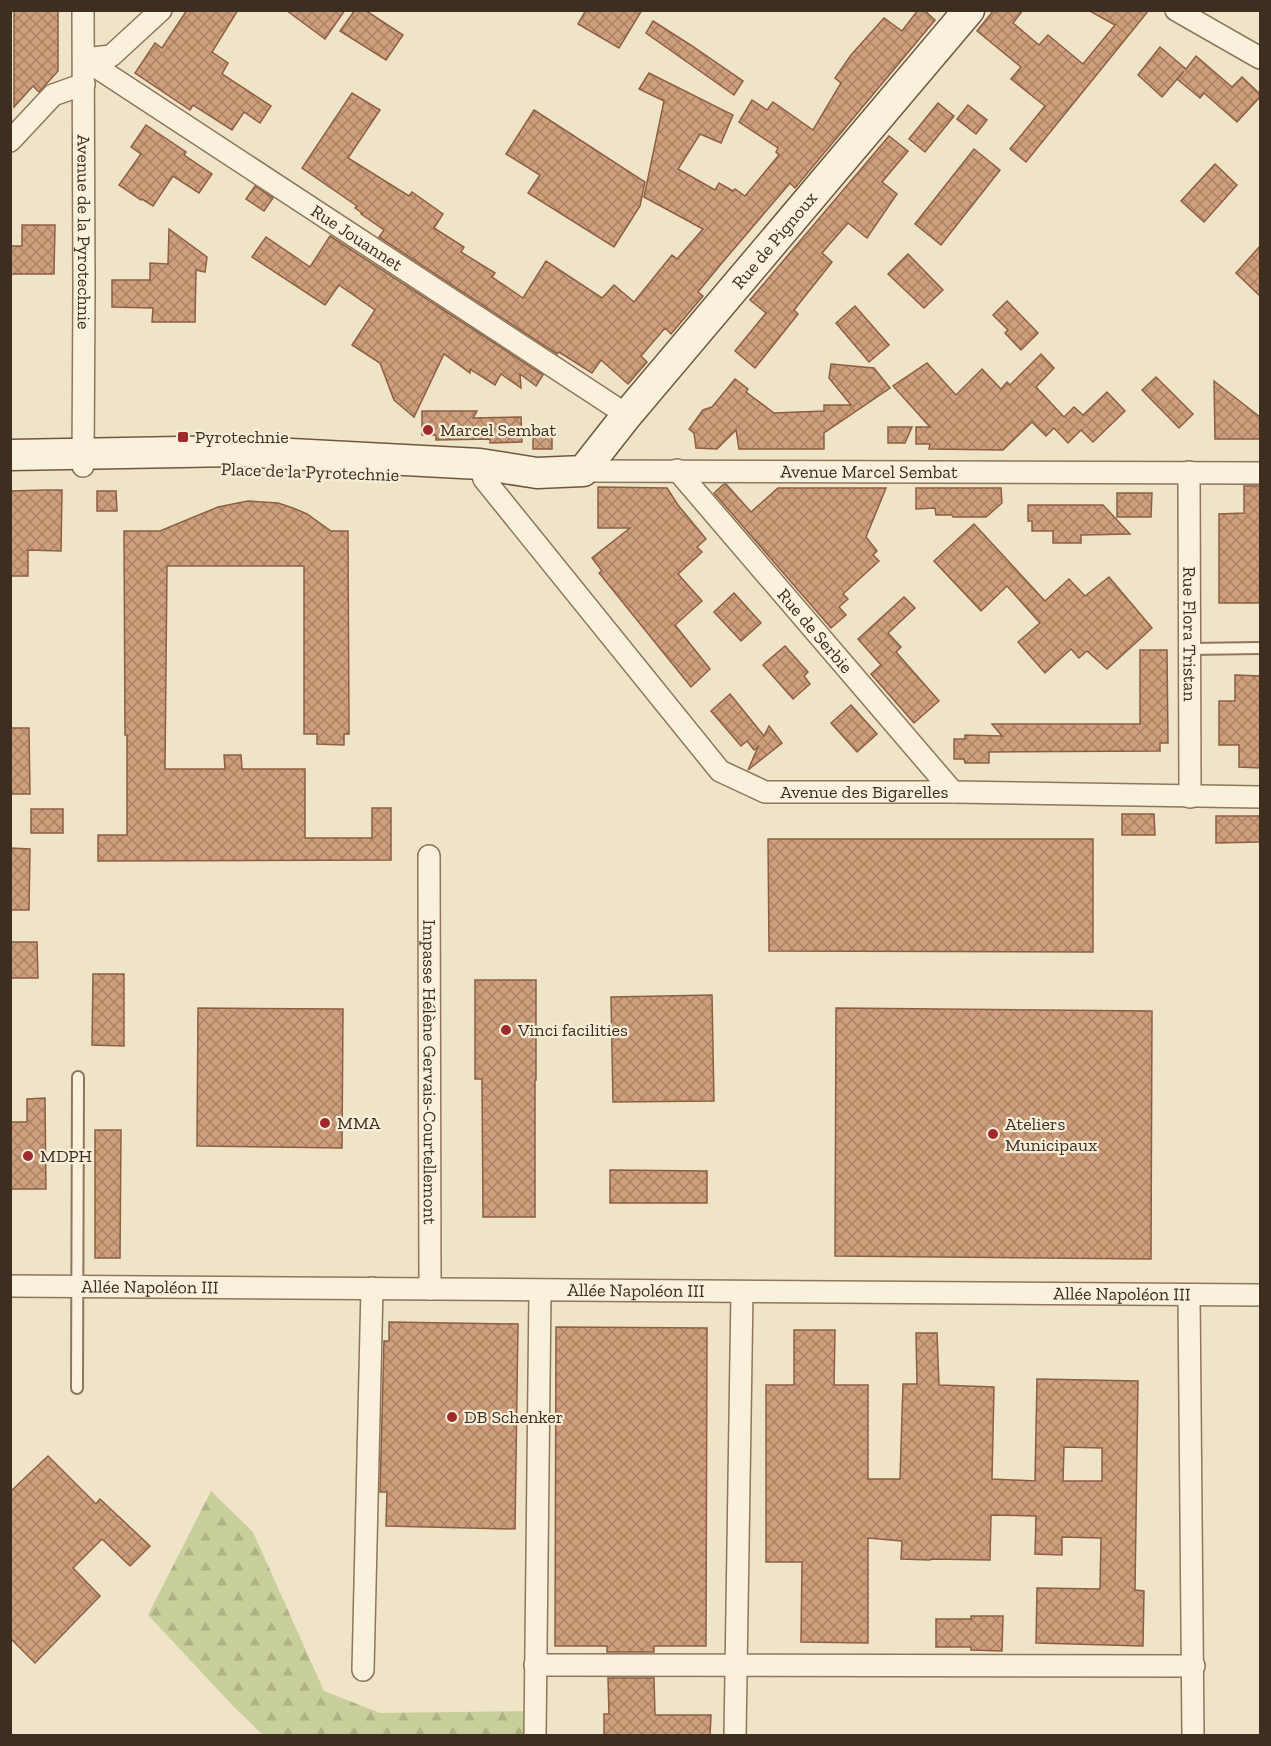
<svg xmlns="http://www.w3.org/2000/svg" width="1271" height="1746" font-family="'Zilla Slab',serif">
  <style>
    .forest { fill: url(#forest-firs) }
    .building { fill: url(#building-cross-hatch); stroke: #8d5f41; stroke-width: 1.5; fill-rule: evenodd }
    .lines { fill: none; stroke-linecap: round; stroke-linejoin: round }
    .service-casing { stroke: #8d765c; stroke-width: 14 }
    .minor-casing { stroke: #8d765c; stroke-width: 24 }
    .secondary-casing { stroke: #6f573f; stroke-width: 33 }
    .service { stroke: #faf1dc; stroke-width: 10 }
    .minor { stroke: #faf1dc; stroke-width: 21 }
    .secondary { stroke: #faf1dc; stroke-width: 30 }
    .poi-dot { fill: #9e2a2b; stroke: #f7eed8; stroke-width: 2 }
    .labels { text-anchor: middle; dominant-baseline: central; stroke-width: 4.5; stroke-linejoin: round; paint-order: stroke }
    .street-label { font-size: 18px; fill: #3d2e20; stroke: #f7eed8 }
    .poi-label { font-size: 18px; fill: #3d2e20; stroke: #f7eed8; text-anchor: start }
  </style>
  <defs>
    <pattern id="forest-firs" width="22" height="20" patternUnits="userSpaceOnUse" patternTransform="scale(1.5)"><rect width="22" height="20" fill="#c9cf9b"/><path d="M5 1l3.5 6h-7zM16 11l3.5 6h-7z" fill="#aeb285"/></pattern>
    <pattern id="building-cross-hatch" width="8" height="8" patternUnits="userSpaceOnUse" patternTransform="scale(1.5)"><rect width="8" height="8" fill="#cf9f7d"/><path d="M0 0l8 8M0 8l8-8" fill="none" stroke="#a98266"/></pattern>
  </defs>
  <rect width="100%" height="100%" fill="#f0e4c8"/>
  <!-- forest -->
  <polygon class="forest" points="211,1491 253,1532 324,1691 380,1713 535,1711 535,1735 263,1735 235,1708 148,1615"/>
  <!-- building -->
  <g class="building">
    <polygon points="14,10 58,10 58,71 39,92 33,86 14,107"/>
    <polygon points="187,10 238,10 212,52 228,63 222,74 271,106 260,123 244,112 232,130 193,105 190,110 135,73 155,43 162,48"/>
    <polygon points="286,10 345,10 325,39"/>
    <polygon points="355,10 365,10 403,35 386,60 340,31"/>
    <polygon points="586,10 642,10 619,48 578,24"/>
    <polygon points="918,10 924,10 935,20 795,188 790,183 721,264 698,292 703,296 671,334 665,328 641,356 647,362 628,384 601,360 592,373 559,352 557,354 379,237 384,230 361,214 362,213 355,208 357,206 302,168 352,93 380,110 348,158 409,196 412,192 443,214 434,228 464,247 461,252 495,273 492,277 523,298 546,261 602,298 614,285 634,302 672,255 677,259 703,229 644,197 664,101 639,89 649,73 733,115 721,143 700,134 678,169 715,190 719,183 733,191 735,189 745,196 779,155 776,152 778,148 739,122 752,100 767,110 773,102 813,130 841,83 835,78 851,55 884,18 902,31"/>
    <polygon points="994,10 1023,10 1013,23 1039,45 1048,35 1083,64 1115,25 1088,10 1149,10 1026,162 1010,149 1045,106 1011,79 1021,67 977,31"/>
    <polygon points="653,21 692,46 743,81 734,95 646,33"/>
    <polygon points="1160,47 1186,69 1196,56 1232,87 1242,77 1260,94 1260,97 1237,122 1204,93 1200,98 1177,79 1184,71 1162,97 1138,75"/>
    <polygon points="938,103 954,116 925,152 909,139"/>
    <polygon points="968,105 987,120 976,134 957,119"/>
    <polygon points="534,110 645,182 640,206 614,247 528,193 540,175 506,154"/>
    <polygon points="146,125 186,152 184,155 212,174 199,193 173,176 153,206 142,199 141,200 119,185 141,154 131,147"/>
    <polygon points="889,136 908,151 882,182 897,194 867,238 848,223 822,253 832,262 794,310 798,314 755,368 735,351 766,313 750,300"/>
    <polygon points="974,149 1000,170 941,245 915,224"/>
    <polygon points="1215,164 1237,185 1204,222 1181,201"/>
    <polygon points="255,186 273,198 264,211 246,199"/>
    <polygon points="22,225 55,225 54,274 10,274 10,246 22,246"/>
    <polygon points="169,229 207,257 205,272 196,270 195,322 152,322 153,308 112,307 112,280 150,280 150,263 168,264"/>
    <polygon points="330,236 543,375 536,386 520,374 521,388 501,374 495,385 470,369 470,373 444,354 414,417 394,400 380,363 352,345 375,310 339,285 325,305 252,257 266,237 310,267"/>
    <polygon points="1260,246 1260,296 1236,273"/>
    <polygon points="908,254 943,290 924,308 888,274"/>
    <polygon points="1007,301 1038,333 1021,350 1005,333 1008,330 993,315"/>
    <polygon points="855,306 889,345 869,362 836,323"/>
    <polygon points="1041,354 1054,368 1036,387 1064,417 1074,407 1083,415 1107,392 1125,411 1093,442 1081,430 1068,443 1054,428 1046,436 1032,422 1003,450 929,449 930,444 916,444 916,427 930,427 893,386 927,363 956,395 982,369 1001,389 1007,382 1010,385"/>
    <polygon points="831,364 874,368 890,388 824,433 824,449 739,449 736,430 717,449 696,448 694,433 689,429 703,410 712,407 735,379 748,389 746,392 774,413 824,411 824,405 851,405 829,378"/>
    <polygon points="1156,377 1193,414 1179,428 1142,390"/>
    <polygon points="1214,381 1260,417 1260,439 1215,439"/>
    <polygon points="422,411 477,411 473,418 521,417 522,442 490,443 490,439 436,440 436,435 422,435"/>
    <polygon points="888,427 912,427 905,443 888,443"/>
    <rect x="533" y="431" width="19" height="18"/>
    <polygon points="724,484 726,484 751,512 778,488 886,488 866,537 877,551 873,555 879,561 843,594 848,599 839,607 846,615 831,628 714,493"/>
    <polygon points="1244,486 1260,486 1260,603 1219,603 1219,514 1244,513"/>
    <polygon points="598,487 667,488 678,505 706,539 697,547 702,552 678,574 702,601 675,625 710,669 691,687 599,573 602,571 592,558 630,528 598,528"/>
    <polygon points="916,488 1001,488 1002,503 986,517 953,517 952,515 936,515 935,508 916,509"/>
    <polygon points="45,490 62,490 61,551 28,550 28,576 10,576 10,491"/>
    <polygon points="97,491 116,491 117,511 97,511"/>
    <polygon points="1117,493 1152,493 1151,517 1117,517"/>
    <polygon points="248,501 278,503 293,508 307,514 331,531 348,531 349,734 344,734 344,745 317,744 317,734 304,734 304,566 167,566 165,769 225,769 224,755 241,755 242,769 305,769 305,838 372,838 372,808 391,808 391,860 98,861 98,835 127,835 127,735 125,735 124,531 160,531 218,507"/>
    <polygon points="1028,505 1103,505 1130,534 1081,535 1081,543 1053,543 1053,531 1032,531 1032,521 1028,521"/>
    <polygon points="974,524 1045,601 1069,579 1085,596 1109,577 1152,628 1107,669 1087,651 1079,658 1071,649 1045,673 1018,642 1040,623 1007,586 981,611 934,561"/>
    <polygon points="734,593 761,623 741,641 714,612"/>
    <polygon points="904,597 915,608 888,633 901,647 896,652 939,701 914,723 871,674 881,665 858,639"/>
    <polygon points="785,646 808,672 804,676 810,684 793,699 763,665"/>
    <polygon points="1140,650 1167,650 1168,743 1160,743 1160,751 989,752 989,763 965,763 964,759 954,759 954,739 965,739 965,735 1002,736 992,724 1140,724"/>
    <polygon points="1235,675 1260,676 1260,768 1239,767 1239,745 1219,745 1219,701 1235,701"/>
    <polygon points="730,694 764,736 769,726 782,743 748,770 758,747 754,750 747,741 741,746 711,711"/>
    <polygon points="851,705 877,734 857,752 831,723"/>
    <polygon points="10,728 29,728 30,794 10,794"/>
    <rect x="31" y="809" width="32" height="24"/>
    <polygon points="1122,814 1154,814 1155,835 1122,835"/>
    <polygon points="1216,816 1260,816 1260,842 1216,843"/>
    <polygon points="768,839 1093,839 1093,952 769,951"/>
    <polygon points="10,848 30,849 29,910 10,910"/>
    <polygon points="10,942 37,942 38,978 10,978"/>
    <polygon points="93,974 124,974 124,1046 92,1045"/>
    <polygon points="475,980 536,980 536,1080 535,1080 535,1217 483,1217 482,1079 475,1079"/>
    <polygon points="712,995 714,1101 613,1102 611,997"/>
    <polygon points="198,1008 343,1009 342,1148 197,1146"/>
    <polygon points="836,1008 1152,1011 1151,1259 835,1256"/>
    <polygon points="45,1098 46,1189 10,1189 10,1122 27,1122 27,1099"/>
    <polygon points="95,1130 121,1130 120,1258 95,1258"/>
    <polygon points="610,1170 707,1171 707,1203 610,1203"/>
    <polygon points="389,1322 518,1324 515,1529 386,1526 387,1492 380,1492 384,1341 389,1341"/>
    <polygon points="556,1327 707,1328 706,1646 654,1646 654,1652 607,1652 607,1646 555,1646"/>
    <path d="M794,1330h41l-1,55h34v94h32l3,-95h14l-1,-51h21l2,52 55,2 -2,92 43,2 2,-102 101,2 -3,209 9,1 -1,55 -107,-3 1,-55 63,1 1,-51 -39,-1v18l-27,-1 1,-38 -45,-1 -1,45 -59,-1 -1,1 -29,-1 1,-18 -34,-3v105l-67,-1 1,-80h-36v-177h28zM1064,1447l38,1v33h-39z"/>
    <polygon points="48,1456 96,1504 100,1499 150,1546 130,1566 102,1539 73,1568 100,1596 35,1663 10,1638 10,1492"/>
    <polygon points="971,1616 1003,1616 1002,1651 971,1650 971,1647 936,1647 936,1619 971,1619"/>
    <polygon points="608,1678 654,1678 655,1715 711,1715 710,1736 604,1736 604,1714 609,1714"/>
  </g>
  <g class="lines">
    <defs>
      <g id="service">
        <polyline points="1190,649 1260,648"/>
        <polyline points="77,1388 78,1077"/>
      </g>
      <g id="minor">
        <path id="s1" d="M83,10l1,279 -1,177"/>
        <polyline points="1176,10 1260,58"/>
        <path id="s2" d="M84,59l543,356"/>
        <polyline points="84,59 111,56 161,10"/>
        <polyline points="10,141 53,95 84,84"/>
        <path id="s3" d="M480,464l4,15 236,292 45,21h188l307,5"/>
        <path id="s4" d="M677,470l276,322"/>
        <path id="s5" d="M583,471l677,2"/>
        <path id="s6" d="M1189,472l1,325"/>
        <path id="s7" d="M429,856l1,433"/>
        <path id="s8" d="M10,1286l1250,9"/>
        <polyline points="1189,1295 1193,1736"/>
        <polyline points="535,1665 1194,1666"/>
        <polyline points="363,1670 372,1288"/>
        <polyline points="535,1736 540,1291"/>
        <polyline points="735,1736 742,1292"/>
      </g>
      <g id="secondary">
        <path id="s9" d="M10,455l227,-4 243,13 57,9 46,-2 44,-56 342,-405"/>
      </g>
    </defs>
    <!-- service casing -->
    <use href="#service" class="service-casing"/>
    <!-- minor casing -->
    <use href="#minor" class="minor-casing"/>
    <!-- secondary casing -->
    <use href="#secondary" class="secondary-casing"/>
    <!-- service -->
    <use href="#service" class="service"/>
    <!-- minor -->
    <use href="#minor" class="minor"/>
    <!-- secondary -->
    <use href="#secondary" class="secondary"/>
  </g>
  <!-- markers -->
  <g class="poi-dot">
    <circle cx="428" cy="430" r="6"/>
    <rect x="177" y="431" width="12" height="12" rx="3"/>
    <circle cx="506" cy="1030" r="6"/>
    <circle cx="325" cy="1123" r="6"/>
    <circle cx="993" cy="1134" r="6"/>
    <circle cx="28" cy="1156" r="6"/>
    <circle cx="452" cy="1417" r="6"/>
  </g>
  <g class="labels">
    <!-- street labels -->
    <g class="street-label">
      <text stroke="none"><textPath href="#s1" startOffset="222">Avenue de la Pyrotechnie</textPath></text>
      <text stroke="none"><textPath href="#s2" startOffset="326">Rue Jouannet</textPath></text>
      <text stroke="none"><textPath href="#s9" startOffset="874">Rue de Pignoux</textPath></text>
      <text stroke="none"><textPath href="#s5" startOffset="286">Avenue Marcel Sembat</textPath></text>
      <text transform="translate(310 472) rotate(2)">Place de la Pyrotechnie</text>
      <text stroke="none"><textPath href="#s4" startOffset="212">Rue de Serbie</textPath></text>
      <text stroke="none"><textPath href="#s6" startOffset="162">Rue Flora Tristan</textPath></text>
      <text stroke="none"><textPath href="#s3" startOffset="540">Avenue des Bigarelles</textPath></text>
      <text stroke="none"><textPath href="#s7" startOffset="216">Impasse Hélène Gervais-Courtellemont</textPath></text>
      <text stroke="none"><textPath href="#s8" startOffset="140">Allée Napoléon III</textPath></text>
      <text stroke="none"><textPath href="#s8" startOffset="626">Allée Napoléon III</textPath></text>
      <text stroke="none"><textPath href="#s8" startOffset="1112">Allée Napoléon III</textPath></text>
    </g>
    <!-- poi labels -->
    <g class="poi-label">
      <text x="440" y="430">Marcel Sembat</text>
      <text x="195" y="437">Pyrotechnie</text>
      <text x="518" y="1030">Vinci facilities</text>
      <text x="337" y="1123">MMA</text>
      <text x="1005" y="1124">Ateliers<tspan x="1005" dy="21">Municipaux</tspan></text>
      <text x="40" y="1156">MDPH</text>
      <text x="464" y="1417">DB Schenker</text>
    </g>
  </g>
  <!-- border -->
  <rect width="1271" height="1746" fill="none" stroke="#3d2e20" stroke-width="24"/>
</svg>
